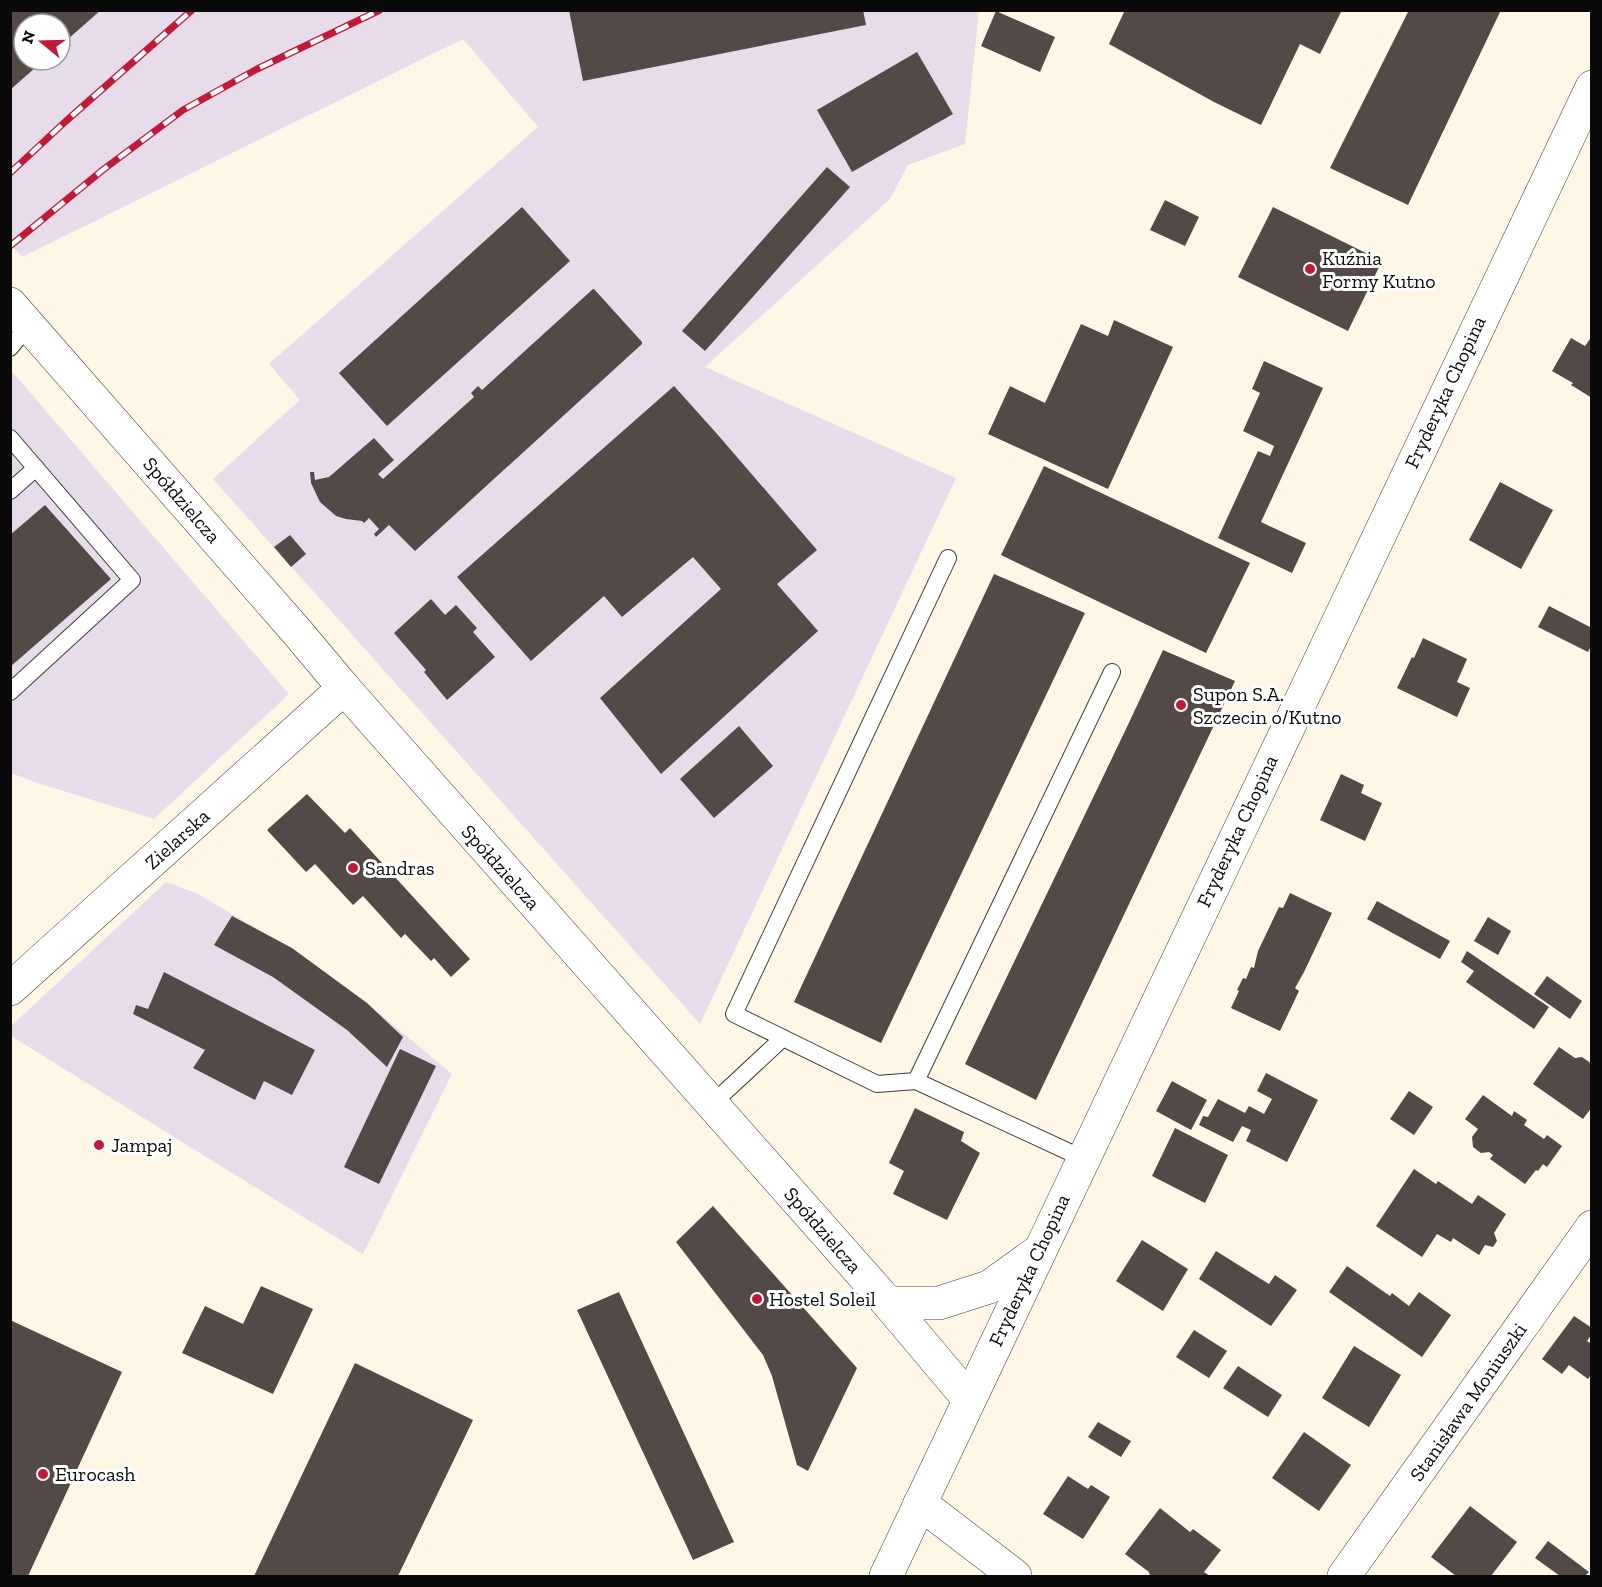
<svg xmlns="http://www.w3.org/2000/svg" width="1602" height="1587" font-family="'Zilla Slab',serif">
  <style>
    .industrial { fill: #e7dcea; fill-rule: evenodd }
    .building { fill: #534946 }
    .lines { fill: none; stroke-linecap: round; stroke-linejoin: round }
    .lane-casing { stroke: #3d3d3d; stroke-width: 18 }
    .street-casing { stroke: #3d3d3d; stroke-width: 34 }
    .lane { stroke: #fff; stroke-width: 16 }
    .street { stroke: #fff; stroke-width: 33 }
    .rail-casing { stroke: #c21a36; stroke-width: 7 }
    .rail { stroke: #fff; stroke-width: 4.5; stroke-dasharray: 14; stroke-linecap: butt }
    .poi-dot { fill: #c21a36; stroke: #fff; stroke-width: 2 }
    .labels { text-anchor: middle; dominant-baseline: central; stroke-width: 6; stroke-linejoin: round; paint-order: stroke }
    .poi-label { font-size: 20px; fill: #0a0a0a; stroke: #fff; text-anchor: start }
    .street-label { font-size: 20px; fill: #0a0a0a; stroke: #fff }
  </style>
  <rect width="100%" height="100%" fill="#fff7e6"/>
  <!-- industrial -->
  <g class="industrial">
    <path d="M10,11h969l-14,133 -57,21 -18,34 -185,168 251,111 -256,546 -487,-545 87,-79 -31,-36 269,-237 -75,-88 -441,218 -12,-13zM24,24h36v36h-36z"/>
    <polygon points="10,369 289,694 154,819 37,783 11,773"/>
    <polygon points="166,882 196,893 292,949 367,1003 452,1074 363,1254 11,1036 11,1026"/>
  </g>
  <!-- building -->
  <g class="building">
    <polygon points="10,10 101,10 60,46 60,24 24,24 24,60 44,60 10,90"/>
    <polygon points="569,10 863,10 866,25 583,81"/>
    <polygon points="1125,10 1342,10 1320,54 1300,44 1261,125 1214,102 1109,44"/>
    <polygon points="1409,10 1501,10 1408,205 1330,168"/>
    <polygon points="996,11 1055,37 1040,72 981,46"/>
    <polygon points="917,52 953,114 852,172 817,110"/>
    <polygon points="827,167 850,187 705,351 682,331"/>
    <polygon points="1165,200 1199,217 1185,246 1150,230"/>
    <polygon points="522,207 570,261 387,426 339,373"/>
    <polygon points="1273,207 1382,261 1348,331 1238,277"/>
    <polygon points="593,289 594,289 642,342 642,344 415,551 389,525 376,537 374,534 379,529 369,518 364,523 362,521 346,519 336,516 320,502 311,483 310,472 314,472 315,480 329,477 374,438 394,460 378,474 383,479 474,397 471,393 478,386 482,390"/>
    <polygon points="1114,320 1173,347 1108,489 988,434 1010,386 1045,403 1081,324 1108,336"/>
    <polygon points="1592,336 1592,398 1571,385 1573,383 1552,371 1571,338 1585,346"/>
    <polygon points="1264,361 1323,388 1261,522 1306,543 1292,573 1218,538 1258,451 1270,456 1274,446 1243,431 1260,393 1252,389"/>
    <polygon points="674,386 718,435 817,550 777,584 818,631 661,774 600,698 721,589 693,557 622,617 604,596 531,661 457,577"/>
    <polygon points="1044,466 1250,563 1206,653 1001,555"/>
    <polygon points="1500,482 1553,510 1521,569 1469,540"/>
    <polygon points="45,505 111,579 10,667 10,535"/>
    <polygon points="290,535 306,554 291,567 274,547"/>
    <polygon points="994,574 1085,613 881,1043 794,1002"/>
    <polygon points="431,599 445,615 456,605 477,628 473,632 495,657 447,700 424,672 426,670 394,633"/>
    <polygon points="1549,606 1592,628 1592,645 1588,652 1538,627"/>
    <polygon points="1423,638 1467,659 1457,682 1470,688 1457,717 1397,688 1412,657 1414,658"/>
    <polygon points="1163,650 1235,681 1036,1100 965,1064 1126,729"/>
    <polygon points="739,726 773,766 714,818 680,779"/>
    <polygon points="1341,774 1364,785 1361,793 1382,803 1365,841 1320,820"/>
    <polygon points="307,794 345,833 350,828 470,959 451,977 434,958 431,961 405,934 401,938 363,896 353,905 315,864 306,872 267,830"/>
    <polygon points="1290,893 1332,913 1304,972 1295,988 1299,991 1280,1031 1231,1008 1239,991 1237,990 1243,978 1246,979 1251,967 1254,968 1258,951 1279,907 1283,908"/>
    <polygon points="1377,901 1450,941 1440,959 1367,919"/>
    <polygon points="232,916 292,948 367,1003 403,1037 387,1067 347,1030 273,977 214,945"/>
    <polygon points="1488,917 1511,931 1498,955 1474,941"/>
    <polygon points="1467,951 1549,1007 1534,1029 1466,982 1474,971 1461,962"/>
    <polygon points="164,972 315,1050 292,1095 264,1081 255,1100 193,1068 205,1050 133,1014 136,1005 148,1009"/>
    <polygon points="1547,976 1582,1001 1570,1019 1534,994"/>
    <polygon points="1559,1047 1575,1058 1582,1057 1592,1064 1592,1107 1583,1119 1533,1084"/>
    <polygon points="400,1049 436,1066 379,1184 344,1167"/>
    <polygon points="1266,1073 1318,1100 1287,1162 1246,1141 1251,1130 1242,1126 1233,1142 1199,1125 1203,1116 1208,1117 1218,1099 1245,1113 1249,1106 1264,1114 1272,1099 1257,1091"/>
    <polygon points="1172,1081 1207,1100 1191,1130 1156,1111"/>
    <polygon points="1409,1091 1433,1107 1414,1135 1390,1119"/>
    <polygon points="1483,1095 1512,1116 1514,1111 1527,1120 1524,1125 1544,1139 1547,1135 1562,1146 1547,1167 1543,1164 1538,1171 1536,1170 1525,1184 1490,1159 1493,1155 1489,1152 1481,1153 1473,1147 1472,1137 1478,1129 1465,1119"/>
    <polygon points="915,1108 964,1132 961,1141 980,1153 947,1220 893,1194 904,1171 889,1163"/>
    <polygon points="1175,1128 1228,1155 1205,1203 1152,1176"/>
    <polygon points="1414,1169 1436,1184 1438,1181 1472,1204 1478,1195 1506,1214 1494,1233 1497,1241 1493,1247 1485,1245 1479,1255 1453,1238 1451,1242 1437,1234 1422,1257 1376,1226"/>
    <polygon points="713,1206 857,1368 808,1471 797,1465 772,1376 763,1355 676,1242"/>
    <polygon points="1142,1240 1188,1269 1163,1311 1116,1281"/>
    <polygon points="1216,1251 1269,1284 1275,1275 1297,1290 1271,1326 1199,1279"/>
    <polygon points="1347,1266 1390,1296 1392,1293 1409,1306 1419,1292 1451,1315 1422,1357 1329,1292"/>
    <polygon points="261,1286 313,1309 273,1394 182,1353 205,1306 243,1324"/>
    <polygon points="619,1292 734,1542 693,1560 577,1310"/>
    <polygon points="1574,1316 1592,1328 1592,1334 1587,1341 1592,1344 1592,1374 1588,1379 1569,1365 1562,1374 1542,1359"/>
    <polygon points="10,1320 122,1372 28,1576 10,1576"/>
    <polygon points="1194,1330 1227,1351 1209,1378 1176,1357"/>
    <polygon points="1354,1346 1401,1375 1369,1427 1322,1398"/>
    <polygon points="355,1363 473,1420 398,1576 254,1576"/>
    <polygon points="1238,1366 1282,1395 1268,1417 1223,1388"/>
    <polygon points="1098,1422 1131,1441 1121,1457 1088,1437"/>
    <polygon points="1304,1432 1351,1465 1319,1511 1272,1478"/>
    <polygon points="1068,1476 1088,1489 1091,1485 1110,1497 1083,1539 1043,1514"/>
    <polygon points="1470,1506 1517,1542 1491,1576 1456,1576 1431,1557"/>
    <polygon points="1160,1508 1190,1532 1193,1529 1221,1550 1204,1572 1210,1576 1150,1576 1149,1572 1125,1554"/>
    <polygon points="1548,1541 1589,1572 1585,1576 1560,1576 1535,1558"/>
  </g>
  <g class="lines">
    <defs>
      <g id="lane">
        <polyline points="10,348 29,325"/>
        <polyline points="10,438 132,580 10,692"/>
        <polyline points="10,491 36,468"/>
        <polyline points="916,1081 877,1084 734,1014 948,558"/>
        <polyline points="712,1104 783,1038"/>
        <polyline points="1082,1158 916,1081 1112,672"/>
      </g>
      <g id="street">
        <polyline points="10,304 298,633 344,688 888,1303 968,1398"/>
        <polyline points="10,989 344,688"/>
        <polyline points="888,1303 939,1303 989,1287 1035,1254"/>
        <polyline points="920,1503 1015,1576"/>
        <path d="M886,1576c231,-498 467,-994 706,-1489"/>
        <polyline points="1344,1576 1592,1227"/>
      </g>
    </defs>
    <!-- lane casing -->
    <use href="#lane" class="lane-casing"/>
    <!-- street casing -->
    <use href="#street" class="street-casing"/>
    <!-- lane -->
    <use href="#lane" class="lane"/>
    <!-- street -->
    <use href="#street" class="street"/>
    <defs>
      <g id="rail">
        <polyline points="10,173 66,121 192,10"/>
        <polyline points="10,246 104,169 183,110 257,69 380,10"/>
      </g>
    </defs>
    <!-- rail casing -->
    <use href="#rail" class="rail-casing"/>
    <!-- rail -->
    <use href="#rail" class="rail"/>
  </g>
  <!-- markers -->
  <g class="poi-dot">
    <circle cx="1310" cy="269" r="6"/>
    <circle cx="1181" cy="705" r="6"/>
    <circle cx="353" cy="868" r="6"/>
    <circle cx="99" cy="1145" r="6"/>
    <circle cx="757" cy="1299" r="6"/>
    <circle cx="43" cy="1474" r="6"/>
  </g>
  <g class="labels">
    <!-- poi labels -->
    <g class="poi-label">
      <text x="1322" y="258">Kuźnia<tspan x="1322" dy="23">Formy Kutno</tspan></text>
      <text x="1193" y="694">Supon S.A.<tspan x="1193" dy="23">Szczecin o/Kutno</tspan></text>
      <text x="365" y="868">Sandras</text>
      <text x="111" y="1145">Jampaj</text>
      <text x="769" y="1299">Hostel Soleil</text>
      <text x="55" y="1474">Eurocash</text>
    </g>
    <!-- street labels -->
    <g class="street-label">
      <text transform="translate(1445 392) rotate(-65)">Fryderyka Chopina</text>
      <text transform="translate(182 500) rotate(49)">Spółdzielcza</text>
      <text transform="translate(1237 831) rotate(-65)">Fryderyka Chopina</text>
      <text transform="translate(177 839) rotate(-42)">Zielarska</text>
      <text transform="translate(501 867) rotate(48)">Spółdzielcza</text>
      <text transform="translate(823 1230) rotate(49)">Spółdzielcza</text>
      <text transform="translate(1029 1270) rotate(-65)">Fryderyka Chopina</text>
      <text transform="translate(1468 1402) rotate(-55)">Stanisława Moniuszki</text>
    </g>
  </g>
  <!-- border -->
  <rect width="1602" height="1587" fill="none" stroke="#0a0a0a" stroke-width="24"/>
  <!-- north arrow -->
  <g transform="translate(42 42) rotate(289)"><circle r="28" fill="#ffffff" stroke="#9d9d9d" stroke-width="1.5"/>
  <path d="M0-4.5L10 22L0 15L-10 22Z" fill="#c21a36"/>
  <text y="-9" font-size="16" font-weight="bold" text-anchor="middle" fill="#0a0a0a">N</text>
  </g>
</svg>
